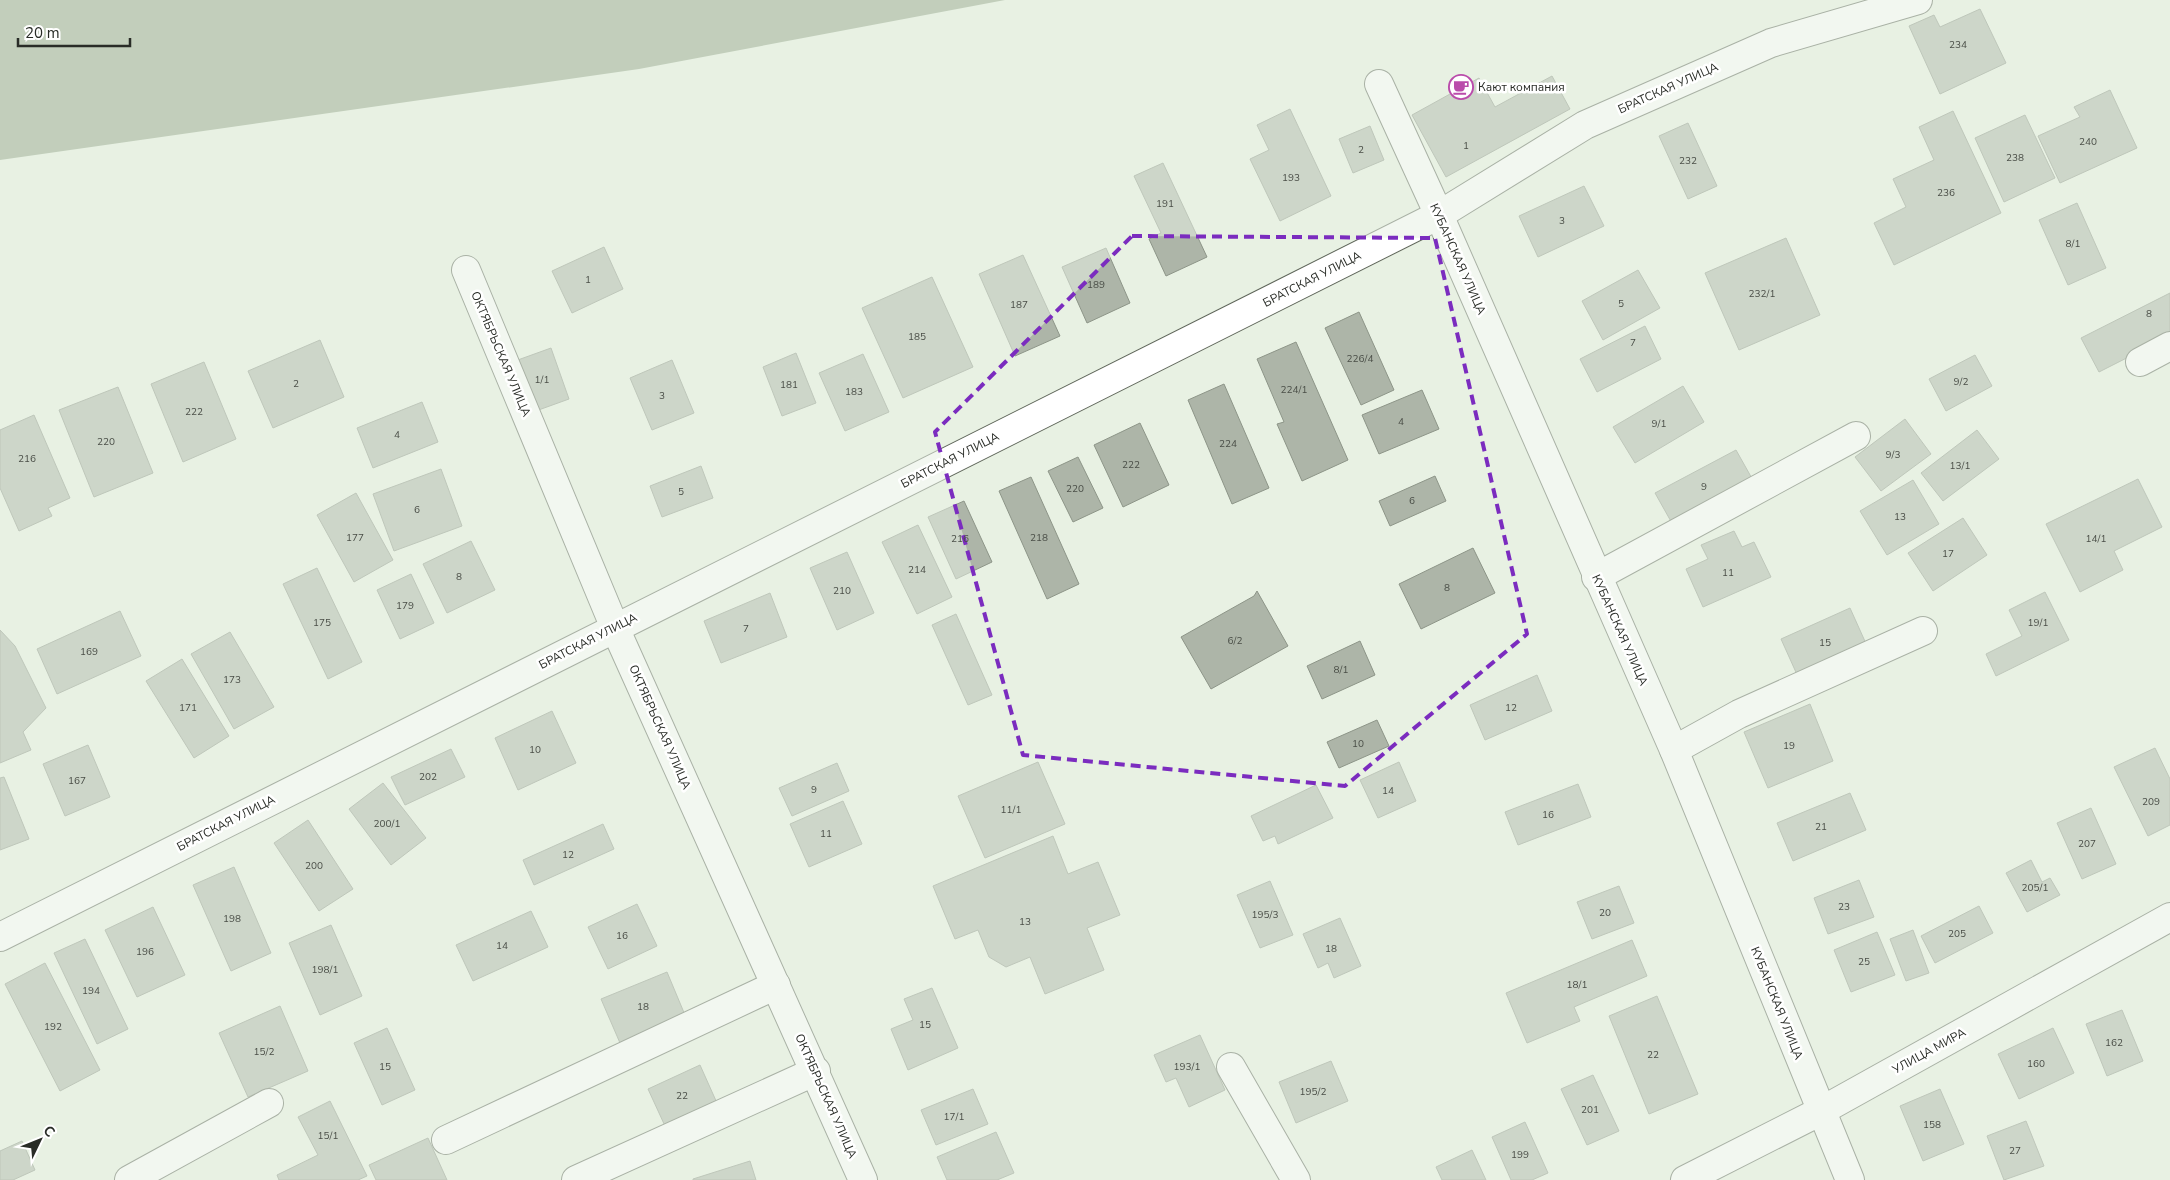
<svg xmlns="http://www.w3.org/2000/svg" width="2170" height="1180" font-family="'Nunito Sans',sans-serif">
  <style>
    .water { fill: #94a589 }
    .building { fill: #adb5a8; stroke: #8d9588 }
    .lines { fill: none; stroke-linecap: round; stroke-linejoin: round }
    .minor-casing { stroke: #5f665a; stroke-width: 30 }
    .minor { stroke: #fff; stroke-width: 28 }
    .marked { fill: none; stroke: #7b2cbf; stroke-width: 4; stroke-dasharray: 10 6; stroke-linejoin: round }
    .labels { text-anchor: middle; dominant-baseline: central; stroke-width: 5; stroke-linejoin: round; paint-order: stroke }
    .number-label { font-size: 10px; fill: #4a4e47 }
    .poi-label { font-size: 12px; fill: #292c27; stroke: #fff; text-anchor: start }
    .street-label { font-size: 12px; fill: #292c27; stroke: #fff }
  </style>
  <rect width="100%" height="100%" fill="#e8f1e3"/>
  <!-- water -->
  <polygon class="water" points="0,0 1005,0 639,69 0,160"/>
  <!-- building -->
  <g class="building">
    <polygon points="1980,9 2006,63 1940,94 1909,26 1934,15 1940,27"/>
    <polygon points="1552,76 1570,109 1446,177 1412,115 1479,78 1495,107"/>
    <polygon points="2110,90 2137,148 2060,183 2038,136 2080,117 2074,107"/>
    <polygon points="1290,109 1331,196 1280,221 1250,159 1269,150 1257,125"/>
    <polygon points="1953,111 2001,213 1894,265 1874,223 1906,207 1893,179 1934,160 1919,127"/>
    <polygon points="2025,115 2055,178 2004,202 1975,138"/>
    <polygon points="1688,123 1717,186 1688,199 1659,136"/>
    <polygon points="1370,126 1384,160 1353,173 1339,139"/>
    <polygon points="1163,163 1207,257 1166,276 1149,239 1161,233 1134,176"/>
    <polygon points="1584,186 1604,226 1538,257 1519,216"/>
    <polygon points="2077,203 2106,268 2068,285 2039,220"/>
    <polygon points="1786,238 1820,315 1739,350 1705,273"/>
    <polygon points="604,247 623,289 572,313 552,271"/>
    <polygon points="1106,248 1130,303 1087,323 1062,267"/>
    <polygon points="1023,255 1060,336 1015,356 979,274"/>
    <polygon points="1638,270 1660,308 1603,340 1582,301"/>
    <polygon points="932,277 973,367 903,398 862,308"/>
    <polygon points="2170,293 2170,336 2099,372 2081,338"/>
    <polygon points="1359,312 1394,390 1361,405 1325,328"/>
    <polygon points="1645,326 1661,359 1597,392 1580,359"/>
    <polygon points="320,340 344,397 273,428 248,371"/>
    <polygon points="1296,342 1348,460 1302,481 1277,424 1284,422 1257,359"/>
    <polygon points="551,348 569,399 533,412 515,361"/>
    <polygon points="796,353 816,403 782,416 763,367"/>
    <polygon points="863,354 889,412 845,431 819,373"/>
    <polygon points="1975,355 1992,386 1946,411 1929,379"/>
    <polygon points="672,360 694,413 652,430 630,378"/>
    <polygon points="204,362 236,439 183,462 151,384"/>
    <polygon points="1224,384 1269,488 1232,504 1188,400"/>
    <polygon points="1683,386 1704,422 1635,463 1613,427"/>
    <polygon points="118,387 153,473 94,497 59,410"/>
    <polygon points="1422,390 1439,429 1379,454 1362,415"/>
    <polygon points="422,402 438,442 373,468 357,428"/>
    <polygon points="34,415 70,498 48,508 52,516 19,531 0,488 0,430"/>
    <polygon points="1905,419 1931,454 1881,491 1855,457"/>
    <polygon points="1140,423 1169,485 1123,507 1094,445"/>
    <polygon points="1977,430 1999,459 1943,501 1921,473"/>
    <polygon points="1736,450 1754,482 1673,525 1655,493"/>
    <polygon points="1078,457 1103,508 1073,522 1048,471"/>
    <polygon points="701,466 713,498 662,517 650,486"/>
    <polygon points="441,469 462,526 394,551 373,494"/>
    <polygon points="1435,476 1446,501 1390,526 1379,501"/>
    <polygon points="1031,477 1079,584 1047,599 999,491"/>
    <polygon points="2138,479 2162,527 2114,551 2123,570 2080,592 2046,524"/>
    <polygon points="1913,480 1939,524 1887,555 1860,511"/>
    <polygon points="356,493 393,560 354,582 317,515"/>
    <polygon points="964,501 992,562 956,579 928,517"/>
    <polygon points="1963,518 1987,555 1933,591 1908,553"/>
    <polygon points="918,525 952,597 917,614 882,542"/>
    <polygon points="1734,531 1742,547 1754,542 1771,577 1703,607 1686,569 1708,559 1701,545"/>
    <polygon points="471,541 495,590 447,613 423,564"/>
    <polygon points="1473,548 1495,593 1421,629 1399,584"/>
    <polygon points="847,552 874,613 837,630 810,568"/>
    <polygon points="317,568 362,662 328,679 283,584"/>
    <polygon points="411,574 434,623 400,639 377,590"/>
    <polygon points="1257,591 1288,646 1211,689 1181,637 1254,596"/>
    <polygon points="2045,592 2069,640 1996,676 1986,654 2022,636 2009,610"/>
    <polygon points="770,593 787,637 721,663 704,621"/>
    <polygon points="1850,608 1868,648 1799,679 1781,639"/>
    <polygon points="120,611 141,656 57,694 37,649"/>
    <polygon points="956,614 992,695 968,705 932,625"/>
    <polygon points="0,630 15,646 46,708 23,732 31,750 0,763"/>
    <polygon points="230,632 274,707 234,729 191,654"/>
    <polygon points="1360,641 1375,675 1322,699 1307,666"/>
    <polygon points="182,659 229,736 194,758 146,681"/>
    <polygon points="1537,675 1552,711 1485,740 1470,705"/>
    <polygon points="1810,704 1833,761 1768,788 1744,732"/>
    <polygon points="552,711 576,763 518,790 495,738"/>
    <polygon points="1377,720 1389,746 1339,768 1327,742"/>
    <polygon points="88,745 110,797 65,816 43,764"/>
    <polygon points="2155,748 2170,779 2170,825 2148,836 2114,767"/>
    <polygon points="451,749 465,777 405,805 391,777"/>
    <polygon points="1038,762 1065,824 985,858 958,796"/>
    <polygon points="1399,762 1416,801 1378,818 1360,780"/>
    <polygon points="837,763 849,791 792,816 779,788"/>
    <polygon points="4,777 29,839 0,850 0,778"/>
    <polygon points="383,783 426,838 391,865 349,809"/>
    <polygon points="1578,784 1591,817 1518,845 1505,812"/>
    <polygon points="1316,785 1333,818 1278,844 1275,836 1263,841 1251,816"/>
    <polygon points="1850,793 1866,830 1793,861 1777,823"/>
    <polygon points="843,801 862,844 809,867 790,824"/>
    <polygon points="2091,808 2116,864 2082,879 2057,823"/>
    <polygon points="308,820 353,889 319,911 274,843"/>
    <polygon points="603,824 614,849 534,885 523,860"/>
    <polygon points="1053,836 1068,874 1098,862 1120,915 1087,928 1104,970 1045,994 1030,957 1006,967 989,957 978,930 955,939 933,886"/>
    <polygon points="2031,860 2042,882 2050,878 2060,895 2027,912 2006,873"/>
    <polygon points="234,867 271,953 231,971 193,885"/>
    <polygon points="1859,880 1874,917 1828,934 1814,898"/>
    <polygon points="1270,881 1293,935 1260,948 1237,895"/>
    <polygon points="1619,886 1634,923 1592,939 1577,902"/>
    <polygon points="637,904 657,946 608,969 588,927"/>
    <polygon points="1979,906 1993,933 1935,963 1921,936"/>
    <polygon points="153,907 185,975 137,997 105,930"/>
    <polygon points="531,911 548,947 473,981 456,945"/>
    <polygon points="1340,918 1361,966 1334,978 1328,963 1318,968 1303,934"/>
    <polygon points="331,925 362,996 320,1015 289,943"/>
    <polygon points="1913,930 1929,973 1906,981 1890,939"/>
    <polygon points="1877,932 1895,975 1851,992 1834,950"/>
    <polygon points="85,939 128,1029 97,1044 54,953"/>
    <polygon points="1632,940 1647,976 1574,1007 1580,1021 1527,1043 1506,993"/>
    <polygon points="45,963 100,1070 60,1091 5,984"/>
    <polygon points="667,972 685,1015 620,1043 601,999"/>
    <polygon points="932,988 958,1048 908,1070 891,1029 913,1020 904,999"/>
    <polygon points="1657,996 1698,1094 1649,1114 1609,1016"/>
    <polygon points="280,1006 308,1071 248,1097 219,1033"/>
    <polygon points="2122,1010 2143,1061 2107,1076 2086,1024"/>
    <polygon points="387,1028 415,1090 382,1105 354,1043"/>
    <polygon points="2053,1028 2074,1073 2019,1099 1998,1054"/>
    <polygon points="1200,1035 1225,1090 1189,1107 1176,1078 1166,1082 1154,1055"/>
    <polygon points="1331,1061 1348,1101 1296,1123 1279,1082"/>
    <polygon points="700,1065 717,1103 665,1126 648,1089"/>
    <polygon points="1593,1075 1619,1131 1587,1145 1561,1089"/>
    <polygon points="973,1089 988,1124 936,1145 921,1110"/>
    <polygon points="1940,1089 1964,1144 1923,1161 1900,1106"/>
    <polygon points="330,1101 367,1176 358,1180 279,1180 277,1175 318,1155 298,1117"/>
    <polygon points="2026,1121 2044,1166 2004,1180 1987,1136"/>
    <polygon points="1525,1122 1548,1173 1532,1180 1511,1180 1492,1137"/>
    <polygon points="996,1132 1014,1173 997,1180 947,1180 937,1157"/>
    <polygon points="428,1138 447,1180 376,1180 369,1165"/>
    <polygon points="22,1141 35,1170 13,1180 0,1180 0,1151"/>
    <polygon points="1472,1150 1486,1180 1442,1180 1436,1167"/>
    <polygon points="750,1161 756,1180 693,1180 693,1179"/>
  </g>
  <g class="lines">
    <defs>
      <g id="minor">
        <polyline points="1379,84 1439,215 1674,750 1850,1180"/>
        <polyline points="466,270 615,628 863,1180"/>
        <polyline points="2140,362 2170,346"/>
        <polyline points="1596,577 1856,436"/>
        <polyline points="1674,750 1739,714 1923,631"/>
        <polyline points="0,937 1439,215 1585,125 1771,43 1918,0"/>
        <polyline points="1231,1067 1296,1180"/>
        <polyline points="446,1140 776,985"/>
        <polyline points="129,1180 269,1103"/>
        <polyline points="576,1180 816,1071"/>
        <polyline points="1685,1180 1821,1111 2170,917"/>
      </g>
    </defs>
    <!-- minor casing -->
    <use href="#minor" class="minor-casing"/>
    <!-- minor -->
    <use href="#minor" class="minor"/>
  </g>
  <!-- marked area -->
  <path d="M0 0H2170V1180H0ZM1132,236l303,2 92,396 -182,152 -322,-31 -88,-323z" fill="#e8f1e3" fill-opacity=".55" fill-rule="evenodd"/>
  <path class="marked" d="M1132,236l303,2 92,396 -182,152 -322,-31 -88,-323z"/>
  <!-- icons -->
  <defs>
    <symbol id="cafe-ring" viewBox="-11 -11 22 22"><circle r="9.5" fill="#fff" stroke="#ba4cab" stroke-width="1.5"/><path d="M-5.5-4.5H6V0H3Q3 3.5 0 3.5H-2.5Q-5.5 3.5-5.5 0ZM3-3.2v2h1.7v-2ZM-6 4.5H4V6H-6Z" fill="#ba4cab"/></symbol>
  </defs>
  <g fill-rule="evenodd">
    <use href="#cafe-ring" x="1447" y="73" width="28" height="28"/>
  </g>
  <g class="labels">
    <!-- number labels -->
    <g class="number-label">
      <text x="1958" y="45">234</text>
      <text x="2088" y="142">240</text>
      <text x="1466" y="146">1</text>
      <text x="1361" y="150">2</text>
      <text x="2015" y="158">238</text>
      <text x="1688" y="161">232</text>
      <text x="1291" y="178">193</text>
      <text x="1946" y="193">236</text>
      <text x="1165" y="204">191</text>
      <text x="1562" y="221">3</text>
      <text x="2073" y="244">8/1</text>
      <text x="588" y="280">1</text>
      <text x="1096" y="285">189</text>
      <text x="1762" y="294">232/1</text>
      <text x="1621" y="304">5</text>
      <text x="1019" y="305">187</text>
      <text x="2149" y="314">8</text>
      <text x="917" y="337">185</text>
      <text x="1633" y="343">7</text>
      <text x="1360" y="359">226/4</text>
      <text x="542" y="380">1/1</text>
      <text x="1961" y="382">9/2</text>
      <text x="296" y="384">2</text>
      <text x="789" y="385">181</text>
      <text x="1294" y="390">224/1</text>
      <text x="854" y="392">183</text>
      <text x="662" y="396">3</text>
      <text x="194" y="412">222</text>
      <text x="1401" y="422">4</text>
      <text x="1659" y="424">9/1</text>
      <text x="397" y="435">4</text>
      <text x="106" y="442">220</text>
      <text x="1228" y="444">224</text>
      <text x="1893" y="455">9/3</text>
      <text x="27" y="459">216</text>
      <text x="1131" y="465">222</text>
      <text x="1960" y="466">13/1</text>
      <text x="1704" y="487">9</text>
      <text x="1075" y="489">220</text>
      <text x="681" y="492">5</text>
      <text x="1412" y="501">6</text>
      <text x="417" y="510">6</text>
      <text x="1900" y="517">13</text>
      <text x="355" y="538">177</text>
      <text x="1039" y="538">218</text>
      <text x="960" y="539">216</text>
      <text x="2096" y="539">14/1</text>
      <text x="1948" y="554">17</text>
      <text x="917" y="570">214</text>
      <text x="1728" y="573">11</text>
      <text x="459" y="577">8</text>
      <text x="1447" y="588">8</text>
      <text x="842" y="591">210</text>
      <text x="405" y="606">179</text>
      <text x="322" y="623">175</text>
      <text x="2038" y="623">19/1</text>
      <text x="746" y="629">7</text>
      <text x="1235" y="641">6/2</text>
      <text x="1825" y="643">15</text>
      <text x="89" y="652">169</text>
      <text x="1341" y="670">8/1</text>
      <text x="232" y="680">173</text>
      <text x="188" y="708">171</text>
      <text x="1511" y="708">12</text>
      <text x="1358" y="744">10</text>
      <text x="1789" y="746">19</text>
      <text x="535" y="750">10</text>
      <text x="428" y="777">202</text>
      <text x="77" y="781">167</text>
      <text x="814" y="790">9</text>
      <text x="1388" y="791">14</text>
      <text x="2151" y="802">209</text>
      <text x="1011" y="810">11/1</text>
      <text x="1548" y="815">16</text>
      <text x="387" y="824">200/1</text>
      <text x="1821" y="827">21</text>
      <text x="826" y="834">11</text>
      <text x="2087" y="844">207</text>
      <text x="568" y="855">12</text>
      <text x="314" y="866">200</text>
      <text x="2035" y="888">205/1</text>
      <text x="1844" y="907">23</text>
      <text x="1605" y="913">20</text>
      <text x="1265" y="915">195/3</text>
      <text x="232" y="919">198</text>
      <text x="1025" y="922">13</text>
      <text x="1957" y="934">205</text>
      <text x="622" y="936">16</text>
      <text x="502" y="946">14</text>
      <text x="1331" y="949">18</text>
      <text x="145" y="952">196</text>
      <text x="1864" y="962">25</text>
      <text x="325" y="970">198/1</text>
      <text x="1577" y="985">18/1</text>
      <text x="91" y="991">194</text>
      <text x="643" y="1007">18</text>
      <text x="925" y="1025">15</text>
      <text x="53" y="1027">192</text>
      <text x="2114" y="1043">162</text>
      <text x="264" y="1052">15/2</text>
      <text x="1653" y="1055">22</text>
      <text x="2036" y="1064">160</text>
      <text x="385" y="1067">15</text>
      <text x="1187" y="1067">193/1</text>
      <text x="1313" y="1092">195/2</text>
      <text x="682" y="1096">22</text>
      <text x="1590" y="1110">201</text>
      <text x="954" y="1117">17/1</text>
      <text x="1932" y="1125">158</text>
      <text x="328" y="1136">15/1</text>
      <text x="2015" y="1151">27</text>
      <text x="1520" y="1155">199</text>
    </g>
    <!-- poi labels -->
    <g class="poi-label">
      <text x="1478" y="87">Кают компания</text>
    </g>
    <!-- street labels -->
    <g class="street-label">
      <text transform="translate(1668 88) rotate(-24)">БРАТСКАЯ УЛИЦА</text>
      <text transform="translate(1458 259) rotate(66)">КУБАНСКАЯ УЛИЦА</text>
      <text transform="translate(1312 279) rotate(-27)">БРАТСКАЯ УЛИЦА</text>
      <text transform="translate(501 354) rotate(67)">ОКТЯБРЬСКАЯ УЛИЦА</text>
      <text transform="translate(950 460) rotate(-27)">БРАТСКАЯ УЛИЦА</text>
      <text transform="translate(1620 630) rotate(66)">КУБАНСКАЯ УЛИЦА</text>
      <text transform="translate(588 641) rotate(-27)">БРАТСКАЯ УЛИЦА</text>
      <text transform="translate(660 727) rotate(66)">ОКТЯБРЬСКАЯ УЛИЦА</text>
      <text transform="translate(226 823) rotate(-27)">БРАТСКАЯ УЛИЦА</text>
      <text transform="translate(1777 1003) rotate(68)">КУБАНСКАЯ УЛИЦА</text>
      <text transform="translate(1929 1051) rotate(-29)">УЛИЦА МИРА</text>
      <text transform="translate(826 1096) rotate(66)">ОКТЯБРЬСКАЯ УЛИЦА</text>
    </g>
  </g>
  <!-- north arrow -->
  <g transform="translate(40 1140) rotate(47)" stroke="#ffffff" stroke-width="4" paint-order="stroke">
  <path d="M0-4L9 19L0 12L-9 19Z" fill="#292c27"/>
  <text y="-8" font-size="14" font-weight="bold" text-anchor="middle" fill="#292c27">С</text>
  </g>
  <!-- scale -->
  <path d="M18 38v8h112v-8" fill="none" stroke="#292c27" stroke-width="2.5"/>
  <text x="25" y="38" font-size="15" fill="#292c27" stroke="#ffffff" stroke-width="4" paint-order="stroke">20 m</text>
</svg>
